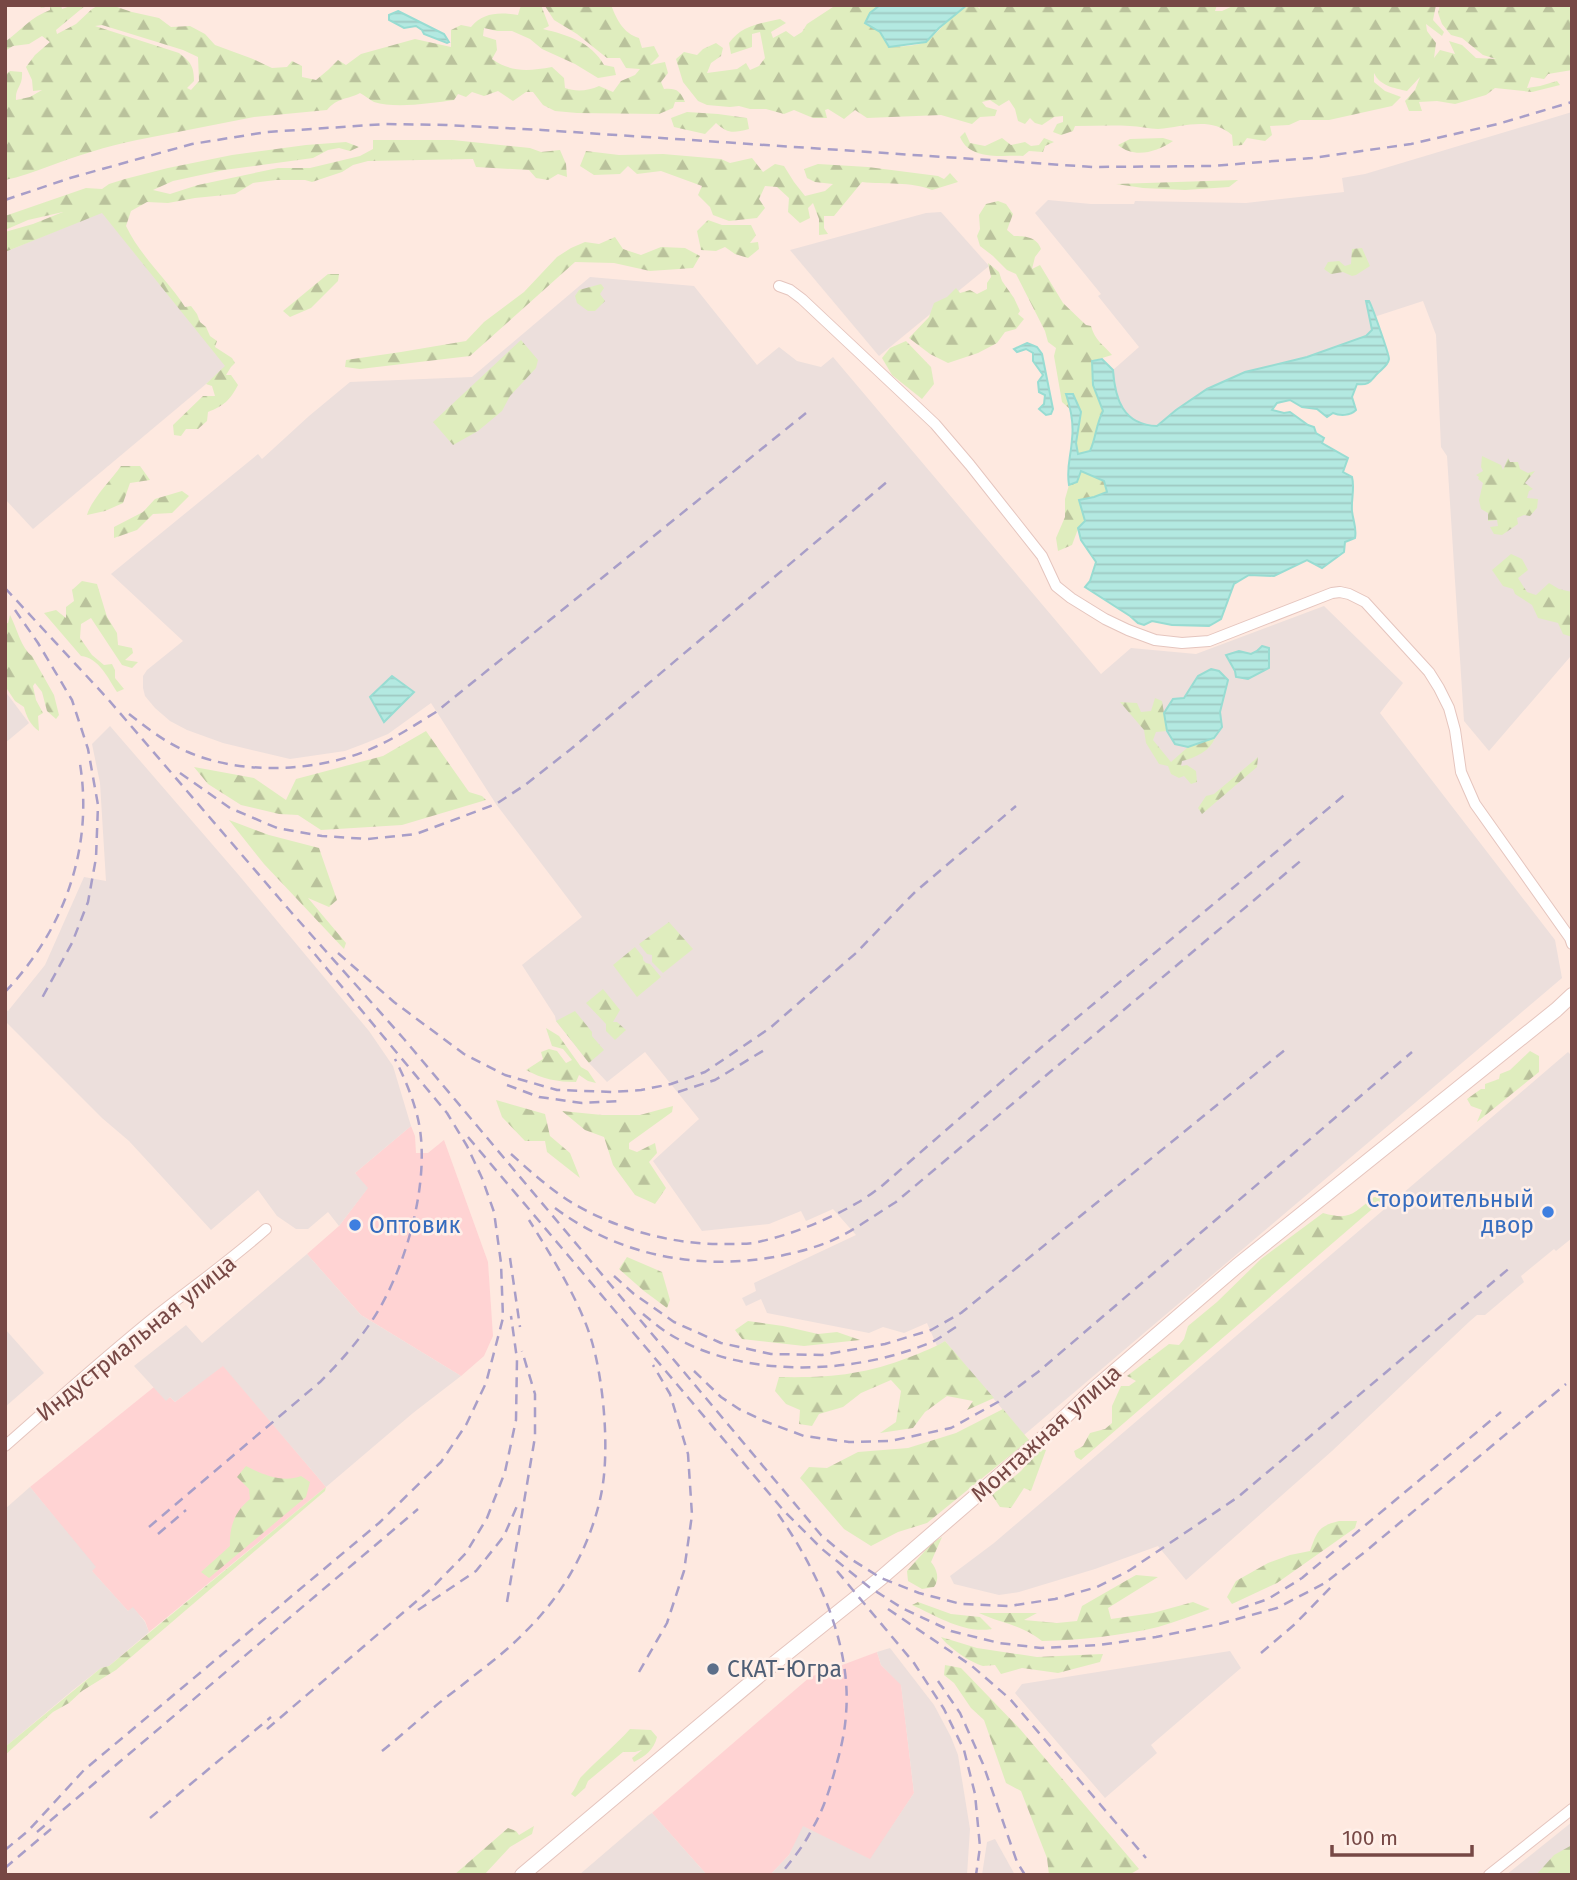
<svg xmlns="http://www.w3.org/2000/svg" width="1577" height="1880" font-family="'Fira Sans',sans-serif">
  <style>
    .commercial { fill: #ffd3d3 }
    .industrial { fill: #ecdfdc }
    .forest { fill: url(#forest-firs); fill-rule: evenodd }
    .water { fill: url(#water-rules); stroke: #98dcd2; stroke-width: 2 }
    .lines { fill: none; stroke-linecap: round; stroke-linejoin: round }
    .minor-casing { stroke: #e5c5be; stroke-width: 12 }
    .tertiary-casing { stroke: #e5c5be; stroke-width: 16 }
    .minor { stroke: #fff; stroke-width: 10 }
    .tertiary { stroke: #fff; stroke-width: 14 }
    .rail { stroke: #a89ec8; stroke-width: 2.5; stroke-dasharray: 10 7; stroke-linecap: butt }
    .shop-dot { fill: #3f7fe0; stroke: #ffefe8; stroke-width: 2.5 }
    .service-dot { fill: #5c6f8a; stroke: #ffefe8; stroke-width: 2.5 }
    .labels { text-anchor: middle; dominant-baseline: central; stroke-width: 5; stroke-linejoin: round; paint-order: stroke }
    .shop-label { font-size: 23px; fill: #366cbe; stroke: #ffefe8; text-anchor: end }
    .street-label { font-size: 23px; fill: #774845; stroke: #ffefe8 }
    .service-label { font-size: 23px; fill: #4e5e75; stroke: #ffefe8; text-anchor: start }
  </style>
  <defs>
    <pattern id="forest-firs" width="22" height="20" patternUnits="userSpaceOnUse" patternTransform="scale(1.75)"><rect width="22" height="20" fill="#dfedbe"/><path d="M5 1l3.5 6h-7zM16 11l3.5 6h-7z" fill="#bac29c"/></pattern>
    <pattern id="water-rules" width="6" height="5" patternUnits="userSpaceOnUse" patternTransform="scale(1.75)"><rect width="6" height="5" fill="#b3e9e1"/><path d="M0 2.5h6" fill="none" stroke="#9ec9c2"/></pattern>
  </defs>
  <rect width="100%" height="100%" fill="#fee9e0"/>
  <!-- commercial -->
  <g class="commercial">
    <polygon points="411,1126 415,1136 416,1153 428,1153 444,1140 488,1262 493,1336 484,1356 461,1376 361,1315 307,1254 339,1226 367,1189 355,1173"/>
    <polygon points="223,1365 326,1487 149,1632 145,1621 133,1608 128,1611 91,1570 95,1567 30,1487 154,1387 166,1400 170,1397 175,1402"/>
    <polygon points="877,1652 881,1665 901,1684 914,1793 870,1860 804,1827 789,1855 770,1875 707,1875 652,1813 810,1677"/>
  </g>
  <!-- industrial -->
  <g class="industrial">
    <polygon points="1572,112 1572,659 1570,657 1489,751 1464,721 1447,456 1441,447 1436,335 1423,301 1374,317 1373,307 1366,301 1372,331 1366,336 1307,357 1245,372 1207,389 1176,410 1157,426 1147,426 1134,420 1124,411 1118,400 1114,385 1113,370 1139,347 1098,296 1101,294 1035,213 1048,200 1091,204 1134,204 1135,201 1246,203 1344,192 1342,178 1365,174"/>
    <polygon points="102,212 226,366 206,384 33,529 5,499 5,252"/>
    <polygon points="941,212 989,266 879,356 790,250 926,213"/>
    <polygon points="590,277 694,286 757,365 779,347 797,361 821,367 833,357 1101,674 1131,648 1196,654 1324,606 1403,683 1380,713 1555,940 1562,978 1024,1435 945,1341 937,1346 927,1323 904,1333 883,1327 869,1333 767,1313 761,1299 746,1306 742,1298 756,1291 754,1283 856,1235 833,1209 806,1221 801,1211 769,1224 702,1231 653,1161 699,1119 645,1052 607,1082 589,1063 556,1021 555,1016 522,965 582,917 496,804 431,703 388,734 366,743 345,751 290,759 223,743 187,730 170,721 155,708 145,696 143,688 143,676 147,670 183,641 111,574 258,454 262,459 309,416 350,382 472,377"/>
    <polygon points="5,691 29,723 5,743"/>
    <polygon points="110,726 237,873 369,1031 393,1066 411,1126 355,1173 368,1188 339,1226 328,1212 308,1229 296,1229 277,1216 258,1190 211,1230 129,1141 102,1118 5,1021 5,1009 8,1011 45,965 84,877 106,881 100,783 92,744"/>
    <polygon points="1568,1052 1572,1056 1572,1238 1556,1251 1554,1249 1521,1276 1524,1282 1485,1315 1477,1315 1470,1321 1332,1451 1186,1580 1158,1546 1095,1569 1019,1592 999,1595 954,1584 950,1576 994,1543"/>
    <polygon points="307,1254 361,1315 461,1376 413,1413 326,1487 223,1366 175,1402 170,1397 166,1401 134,1366 186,1325 202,1343"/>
    <polygon points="5,1329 44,1373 5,1407"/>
    <polygon points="30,1487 96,1567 92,1571 128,1611 133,1607 145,1622 149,1632 109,1666 101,1668 73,1690 5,1747 5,1509"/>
    <polygon points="890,1648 934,1705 951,1737 958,1755 970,1829 967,1875 770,1875 789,1855 803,1826 870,1859 914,1793 901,1685 881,1665 877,1652"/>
    <polygon points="1230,1651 1241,1668 1151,1745 1157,1753 1105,1798 1015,1693 1022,1684"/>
    <polygon points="652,1813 707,1875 579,1875 649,1815"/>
    <polygon points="1572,1822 1572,1875 1506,1875"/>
    <polygon points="995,1839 1015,1875 982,1875 987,1842"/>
  </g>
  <!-- forest -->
  <g class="forest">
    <path d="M44,5h17l1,4 11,-4h13l-30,25 1,4 19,-10 16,-15 7,-4h12l21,7 27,6 12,9 19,-1 15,8 10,11 38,14 19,9 15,-1 5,-6 10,5v11l14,3 12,-10 10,-10 8,5 15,-11 54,-15 36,8v-17l10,-5 10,2c12,-15 29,-15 47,-12l3,-10h20l8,21 -6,3c25,6 48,13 61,36l10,2 2,8 -18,3 -23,-14 -33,-15 -12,-10 -18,-8h-15l-13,-3 -1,8 13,4 1,10 -5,9c20,14 37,12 60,8l12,11 1,10c11,4 23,3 34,-2l14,6 8,-11 14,-6 5,-6 -14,-1 -6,-10h-13l-30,-24 -23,-14 -9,-14 66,-1c6,15 12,28 28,33l3,10 12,-2 5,10 -9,9 15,-3 3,11 -7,9 3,7c13,-1 16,2 21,13h-10l-2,6 -14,6 -82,-1 -22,-2 -12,-6 -10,-13h-7l-13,9 -15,-10 -14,5 -12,-4 -6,5 -8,-3 -4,6c-22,3 -59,9 -80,2 -4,-2 -10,-7 -14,-9 -13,7 -22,4 -33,17l-73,7 -117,23c-30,6 -61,16 -90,27 -14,5 -27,10 -42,13v-105l5,-4 12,1c1,15 -7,15 -6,28l14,-3 12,-7 -9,1 -1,-11 -6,-13 9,-12 15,-13 -8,-6 -13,8 -16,2 -8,5v-9c16,-12 26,-25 45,-32v-4l-10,2zM102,25l81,25 15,7 1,24 -8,9 -4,-2 7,-7c0,-14 -3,-19 -15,-28l-84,-27z"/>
    <path d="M836,5h44l-10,8 10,19 9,15c11,-1 30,0 39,-7 15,-11 29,-35 48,-35l4,4 -1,-4h238l-2,6h7l13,-6h201l-3,15 11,12 -2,4 -16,-12 1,7 9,12 -2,15 6,-8 15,4 -6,-13 13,4 14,13 20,1 -13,-4 -21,-17 -11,-3 -9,-11 -4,-11 2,-8h132v65l-24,4 -4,5 -13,-2 -4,11 13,-2 17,-5 3,4 -28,7 -37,-4 -9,7 -31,9 -18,-3 -18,1 3,9h-13l-4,-10 10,-11 5,-13 -13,14c-13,-3 -27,-5 -33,-18v9l11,9 16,6 -9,9 -63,14h-29l-11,5 -19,1 2,9 -7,6 -18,-3 -5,7 -9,1 -1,-11c-22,-19 -48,-8 -74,-6 -9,0 -19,-3 -28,-3 -18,-1 -37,0 -55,0l-2,5 -12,4 -8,-3 4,-8 6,-2v-6l-9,1 -12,8 -7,-2 -5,-5 -5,6 -7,-3 -3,-12 -6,-9 -10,6 -9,-6 -8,2 4,5 11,3 -2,6 -15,1 -8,7 -31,-9 -74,3 -12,-8 -11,9 -16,-10 -3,1 2,8h-14l-19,-8 -10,4 -18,-5h-16l-11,-3 -9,1 -23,-2 -9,-4 -15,-19 -7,-23 8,-7 13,3 6,-6 13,-6 7,5 -2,8 -10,7 -4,10 30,-4 9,-6 4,7 9,-4 6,-8 -5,-26 -8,2v13l-21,7 -2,-11c13,-18 30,-19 51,-24l6,4 -15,9 2,6 13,-7 8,6 8,-5 5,-8z"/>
    <path d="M687,112l31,2 29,4 2,11c-16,4 -21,5 -33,-6l-11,11 -31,-7 -3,-9z"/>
    <path d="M965,132l5,11 15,3 17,-8 9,7 14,-3 6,4 8,-1 5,-7 10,4 -9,4 -2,6 -14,-1 -6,5c-21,-1 -53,5 -63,-19z"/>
    <path d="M1163,138l10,3c-17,11 -38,18 -55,4l12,-6z"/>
    <path d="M373,140h80l77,8 11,4 19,-2 6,14 1,13 -9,-3 -10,6 -12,-2 -7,-8 -53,-3 -3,-8 -105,2 -15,4 -11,7 -30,10 -7,-2h-29l-23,3 -18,11 -40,4 -27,5 -21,-1 -16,9 -5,15c14,30 41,53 59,81l6,-1 6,8 3,8 6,5 4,9 7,5 -2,6 17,11 3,5 -4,4 -5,8h5l7,10c-8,15 -14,21 -30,27l-1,9 -9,8h-12l-5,7 -7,-1 -1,-10 30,-29h12l-3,-10 -6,-2 19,-18 -123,-153 -97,39v-20l28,-8 30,-12 -35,8 -23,10v-14l81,-28 16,1 7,-5 16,-5 43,-11 64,-13 74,-10 40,-3 13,5 -9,4 -11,-3 -11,2 -15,8 -89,12 -51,11 -20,9 17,4 28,-9 80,-17h32l50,-12 13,-7z"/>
    <path d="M586,151l33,4 44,-1 58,5 9,4 22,-5 11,14 12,-8 9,2 10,16 11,14 20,-5 8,-7 -18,-2 -8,-4 -3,-9 14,-5 50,3 70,9 6,3 6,-6 8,9 -26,8c-21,-9 -47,-5 -70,-8l-28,34h-10v12l4,6 -9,1v-16l-6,-16 -5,5 2,10 -10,5 -12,-11 1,-14 -12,-11 -12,-1 -6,13 6,9 -8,10 -28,3 -16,-6 -3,-8 -12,-12 4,-9 -41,-15 -24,3 -9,-8 -8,8 -26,1 -14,-9z"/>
    <polygon points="1238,180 1229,187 1185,190 1143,188 1116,184"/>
    <path d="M998,201l8,3 7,10 -6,16 7,6c11,0 23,1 27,13l-6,8 -3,12 8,-4 23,38 23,22 5,1c4,15 12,18 21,29l-20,6 1,24 10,26c-7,13 -7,26 -13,40l-12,3 -3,-11 5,-19 -14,-30 5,16 -9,-8 -8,-46 2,-8 -8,-6 -3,-11 -29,-57 -9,-4 -14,-14 -13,-10 -3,-10 3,-7 -1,-14 7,-11z"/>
    <polygon points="708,220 722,225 751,225 756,235 750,243 758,242 759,249 748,258 735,254 725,247 716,251 701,250 697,231"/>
    <polygon points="615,237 623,249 641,255 661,247 685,248 700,256 693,268 650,271 614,263 575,262 470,356 360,369 345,367 346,360 401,352 466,341 484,322 524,292 557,257 571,248 585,242 599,244"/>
    <polygon points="1362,248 1370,266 1356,275 1352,276 1343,272 1331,274 1324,269 1328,262 1339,261 1345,266 1351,264 1352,249"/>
    <polygon points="988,263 999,272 1002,281 1014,298 1020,311 1018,314 1024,319 1016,329 1005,332 997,343 978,353 948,363 930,354 909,338 929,317 934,303 947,297 956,288 960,293 970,290 977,294 987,289 987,283 991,277"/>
    <polygon points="328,274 339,274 338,281 311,308 290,317 283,311"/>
    <polygon points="601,284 604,288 600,294 605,301 595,311 588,311 577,303 575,296 579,290"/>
    <polygon points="521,340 538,360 536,368 510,396 502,411 478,431 453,445 433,422"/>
    <polygon points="906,341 931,367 934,384 922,399 892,375 882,358 890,348"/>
    <polygon points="1482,456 1501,465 1503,470 1508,458 1510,462 1518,462 1520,469 1528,473 1535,471 1525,483 1533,489 1529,491 1527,498 1538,499 1537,508 1530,516 1524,515 1517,518 1518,524 1502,535 1494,534 1490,527 1498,526 1497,520 1488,521 1488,513 1481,509 1479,500 1483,483 1478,479 1479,477 1476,475 1483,471 1481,467"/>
    <path d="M121,466h19l10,14 -20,3 -7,20 -18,8 -18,4c4,-15 24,-35 34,-49z"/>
    <polygon points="1081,471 1104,481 1107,493 1094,497 1085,521 1078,529 1072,545 1058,551 1056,538 1065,517 1065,499 1069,485 1077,481"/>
    <polygon points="182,491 189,496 172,513 153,514 137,530 114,538 114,527 143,512 155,499"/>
    <polygon points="1511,554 1522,559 1528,570 1518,578 1527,592 1536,595 1549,583 1559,589 1572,592 1572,637 1563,634 1558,623 1538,618 1532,605 1515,594 1513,589 1503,586 1492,570"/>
    <path d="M82,581l15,3 10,33 10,16 1,12 14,3 1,5 -8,7 13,2 -6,6 -10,-3 -31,-47 -10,6 -1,14 12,17 12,10 8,-1 3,6v8l9,11 -7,3c-9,-14 -18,-34 -36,-36l-37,-43 12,-3 10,8v-11l8,-6 -2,-11z"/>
    <path d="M10,615c7,13 11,33 22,41l22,39 5,20 -3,4 -9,-8 -5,-19 -7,-9 -2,3 3,14 7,13 -5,3 1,15c-8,-5 -13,-15 -15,-24l-9,-6 -10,-15v-62l3,-1z"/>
    <path d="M1155,698l7,3 5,30 -11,1 -3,8 18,22 17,-15 27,-9c-5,13 -20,20 -33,23l-1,5 6,-1 9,6 1,11 -6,2 -7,-8 -5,2 -8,-4 -3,-8 -9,-2 -13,-21 -2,-13 -24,-28 17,1 4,9 10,-1z"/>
    <polygon points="426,731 469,792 482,796 486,800 402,825 321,830 298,815 279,814 241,805 208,784 194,767 254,778 286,800 296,779 383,756"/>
    <polygon points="1258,757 1257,767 1202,814 1198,808 1206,796 1214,794"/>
    <polygon points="229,820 269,835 319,848 337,900 329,907 308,898 346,943 344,949 264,864"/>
    <polygon points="669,922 693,949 663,973 652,962 652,955 647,954 639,944"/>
    <polygon points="635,947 643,957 643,960 646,963 650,964 661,977 637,997 613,965"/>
    <polygon points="603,989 620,1010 613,1022 617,1022 626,1030 615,1040 606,1031 606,1024 586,1003"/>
    <polygon points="575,1011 592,1032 592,1036 604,1050 589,1063 556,1021"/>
    <path d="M546,1028l13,8 22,31 7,4 8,12 -8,-2 -9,-6 -3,7c-18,0 -34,-3 -50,-12l17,-11 -2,-7 8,-3 8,2 9,12 6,-3 -9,-11 -11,-3z"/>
    <polygon points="1530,1051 1539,1056 1539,1072 1477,1122 1482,1110 1471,1106 1467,1099 1481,1089 1485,1089 1485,1084 1499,1079 1500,1074 1510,1070"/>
    <polygon points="496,1100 545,1114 550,1136 570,1153 580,1178 547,1152 545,1141 525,1141 502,1117"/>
    <polygon points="673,1106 672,1112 629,1143 629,1149 637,1152 655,1143 657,1153 649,1162 666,1188 655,1204 635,1195 613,1165 604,1137 585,1130 562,1111 602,1115 640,1115"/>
    <path d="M1374,1197l11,1 -304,262 -5,-3 -2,-6 9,-5 7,-13 15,-4 7,-6v-17l9,-20h8l7,-5 -9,-5 42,-32 10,1 5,-6 4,-13 29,-24 44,-43 62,-46c28,8 30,0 51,-16z"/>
    <polygon points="627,1257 662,1272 670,1300 667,1308 644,1291 619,1269"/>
    <polygon points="748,1321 783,1326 818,1334 837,1332 860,1340 804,1346 742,1339 735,1330"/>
    <path d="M945,1341l49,57 -27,12 6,-9 -26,-5 -22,16 -12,16 -33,5 16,-11 5,-31 -10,-11 -30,13 -18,14 -24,7 -7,12 -13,-2 1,-14 -14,-6 -11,-13 4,-14c49,1 85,-2 131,-20 12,-5 24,-9 35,-16z"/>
    <polygon points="1003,1409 1029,1440 927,1523 898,1532 871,1546 844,1529 800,1478 809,1467 827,1468 858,1452 908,1448 956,1433"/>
    <polygon points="1040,1449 1046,1450 1031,1491 1024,1488 1011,1508 1000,1507 992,1495 1021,1471"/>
    <path d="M246,1466c17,9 37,17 55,10l9,6 -4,15 -97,81 -8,-6 29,-26c-1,-19 5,-35 20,-47l-1,-10 -12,-12z"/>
    <polygon points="326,1487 325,1491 116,1670 82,1691 69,1703 53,1712 5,1755 5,1747 101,1668 109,1666"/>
    <path d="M1339,1521h18l-2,7 -78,55 -45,21 -5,-7 9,-16 32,-18 22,-8 20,-4c7,-19 8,-25 29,-30z"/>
    <path d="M942,1537l-11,25c6,7 9,17 3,25l-12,2 -14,-8 -1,-10 24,-27z"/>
    <path d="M1136,1575l22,2 -50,31 3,11 42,-6 40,-11 17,7c-17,6 -35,13 -52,18 -38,9 -77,13 -116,14 -21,-17 -40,-17 -63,-28h58l-13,7 33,3 20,-2 5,-15z"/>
    <path d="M918,1602l33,12 29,3 12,12c-28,5 -55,-13 -80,-24z"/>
    <path d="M941,1637l36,11 60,9 66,-3 -3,8 -42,11 -36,-5 -21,6 -6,-9c-1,0 -11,1 -12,1 -12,-3 -35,-19 -42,-29z"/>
    <polygon points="945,1665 961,1668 1020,1729 1139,1869 1129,1875 1049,1875 1047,1858 1021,1791 1006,1783 984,1720 971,1708 954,1683 944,1675"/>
    <path d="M630,1729l21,1 6,7c-3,13 -12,19 -23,25l-2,-4 10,-8 -7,2h-12l-35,29 -3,7 -10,9 -4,-3c6,-6 6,-14 12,-19 15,-16 32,-29 47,-46z"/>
    <polygon points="534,1826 532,1834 510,1847 484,1875 454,1875 508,1828 516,1831 519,1835"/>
    <polygon points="1572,1845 1572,1875 1536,1875 1554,1855"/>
  </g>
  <!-- water -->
  <g class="water">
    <polygon points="880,5 967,5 939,28 926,42 889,47 880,32 865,23 870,13"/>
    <polygon points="398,11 444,34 449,42 447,43 424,34 422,30 416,26 404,28 389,20 389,15"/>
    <path d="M1366,301h3c3,5 20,53 20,58 -1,6 -6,9 -10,13 -8,7 -8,14 -22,12l-5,13 4,13c-6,6 -16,6 -23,3l-6,4 -10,-8 -15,-2 -12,-7 -13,3 -5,7 12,3 6,-1 18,13 6,2 2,6 8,5 -2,5 26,15 -5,14 9,5c3,11 -1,22 0,34 1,10 5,17 3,27l-10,4 -1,10 -22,16 -15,-8 -33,16 -25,-1 -15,9 -13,35 -12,7 -37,-1 -20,-4 -8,4 -6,-2 -8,-7 -45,-29 5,-6 6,-19 -15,-22 -3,-12 7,-7 -6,-21 15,-3 13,-5 -3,-11 -23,-10 -4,11 -8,3c-3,-18 2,-28 3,-46 2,-16 -1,-30 -6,-45h7l8,18 -5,31 2,11 12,-3c6,-13 6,-27 13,-40l-10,-26 -1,-24 10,-2 11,11c2,29 10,55 44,56l19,-16 31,-21 38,-17 62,-15 59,-21 6,-6z"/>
    <polygon points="1027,343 1037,347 1042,354 1053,409 1051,414 1046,415 1039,409 1044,404 1045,395 1039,392 1038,382 1043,375 1033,361 1033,353 1026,349 1017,352 1014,349"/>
    <polygon points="1262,646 1269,648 1269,668 1248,679 1236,677 1235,671 1226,655 1239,651 1251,654 1257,651"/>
    <polygon points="1211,669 1219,671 1228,680 1220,712 1222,727 1214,738 1188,747 1175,744 1167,731 1164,713 1173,699 1184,698 1198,676"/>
    <polygon points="392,676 414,692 384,722 370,697"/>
  </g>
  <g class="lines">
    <defs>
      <g id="minor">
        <polyline points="779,286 790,290 802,299 935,424 970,465 1042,556 1056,586 1071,598 1105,619 1128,630 1155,640 1182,643 1209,641 1332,593 1340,592 1349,594 1365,602 1429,672 1439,688 1449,708 1455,730 1461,772 1475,804 1570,938 1572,944"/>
        <path d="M5,1446c50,-44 99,-88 151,-130 37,-29 75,-56 110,-87"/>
        <polyline points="1489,1875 1572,1809"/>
      </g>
      <polyline id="tertiary" points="522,1875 761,1674 881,1578 1044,1437 1094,1389 1237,1266 1556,1010 1572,995"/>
    </defs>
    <!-- minor casing -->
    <use href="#minor" class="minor-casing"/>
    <!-- tertiary casing -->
    <use href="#tertiary" class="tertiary-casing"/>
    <!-- minor -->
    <use href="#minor" class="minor"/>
    <!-- tertiary -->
    <use href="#tertiary" class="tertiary"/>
    <!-- rail -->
    <g class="rail">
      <polyline points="5,200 70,178 192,144 267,132 386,124 446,125 542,130 1093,167 1212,166 1312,158 1411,144 1498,124 1572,102"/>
      <polyline points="5,588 107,698 291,912 404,1039 821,1535 846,1556 881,1578 919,1593 961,1604 1009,1606 1055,1599 1097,1587 1130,1570 1238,1497 1512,1266"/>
      <polyline points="15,610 38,643 72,700 88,749 98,805 96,858 88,902 72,943 42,998"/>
      <path d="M129,714c18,14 37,29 59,38 53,23 125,20 178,-1 25,-10 47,-25 70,-39l370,-299"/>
      <polyline points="180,773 230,808 277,828 322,836 367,839 416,834 496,804 525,785 571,749 888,481"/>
      <polyline points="338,953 394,1002 464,1054 505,1075 557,1090 612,1092 641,1090 671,1084 705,1072 770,1028 856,953 915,892 1016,806"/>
      <path d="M5,992c60,-63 90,-147 74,-234"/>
      <polyline points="507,1085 539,1097 582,1103 619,1101"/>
      <polyline points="678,1092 715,1080 766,1049"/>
      <polyline points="468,1137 784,1511 822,1549 869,1587 902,1608 951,1631 999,1643 1041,1648 1099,1645 1156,1637 1219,1624 1277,1608 1325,1583 1366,1551 1566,1384"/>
      <path d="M511,1154c20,18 40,36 63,50 45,26 100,41 152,40 9,0 18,0 27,-1 35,-7 73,-22 104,-40 9,-5 18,-12 26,-18l148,-129 317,-264"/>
      <path d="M555,1208c77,58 181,68 271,35 25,-10 47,-27 70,-41l408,-344"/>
      <polyline points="510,1258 520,1327"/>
      <polyline points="614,1276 634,1294 674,1322 721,1343 771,1354 822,1355 885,1344 931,1330 961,1313 1286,1049"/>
      <path d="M643,1314c11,9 23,19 35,25 73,40 181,35 256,2 9,-5 18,-12 27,-17"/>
      <polyline points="694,1371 721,1397 739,1409 764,1421 804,1436 849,1442 890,1441 951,1428 998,1402 1038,1372 1412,1052"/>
      <path d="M778,1514c39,55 74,131 68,200 -1,17 -5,35 -10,52 -6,23 -13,45 -25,65 -8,16 -20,30 -31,44"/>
      <path d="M149,1527l171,-145c18,-18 35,-37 49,-57 36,-51 63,-145 49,-206 -5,-21 -13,-40 -23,-60"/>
      <polyline points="158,1534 186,1510"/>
      <polyline points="837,1571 914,1663 944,1709 964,1750 975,1794 980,1847 976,1875"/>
      <polyline points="507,1602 535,1437 535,1394 522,1351"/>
      <polyline points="888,1609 972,1666 1010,1699 1146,1858"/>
      <polyline points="1239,1609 1268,1599 1302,1578 1501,1412"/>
      <polyline points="418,1610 476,1571 504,1536 517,1506"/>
      <polyline points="1261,1653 1295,1624 1334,1584"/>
      <polyline points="639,1672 667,1623 684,1571 692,1515 688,1454 670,1394 653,1365"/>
      <polyline points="938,1681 960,1713 983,1764 1017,1862 1025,1875"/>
      <polyline points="267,1729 432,1588 466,1553 487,1518 505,1472 516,1420 517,1359 511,1316"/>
      <path d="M382,1751c25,-20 48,-42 74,-61 23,-19 48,-36 69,-58 38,-37 65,-85 76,-137 9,-42 3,-112 -9,-153 -11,-39 -41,-87 -63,-122"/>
      <polyline points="150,1818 271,1717"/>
      <polyline points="37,1832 418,1509"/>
      <polyline points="5,1850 28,1831 84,1770 379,1523 441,1462 466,1425 486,1383 503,1318 501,1263 494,1212 482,1178 467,1146 447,1113 308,946"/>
      <polyline points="5,1868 51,1829"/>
    </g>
  </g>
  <!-- markers -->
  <g class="shop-dot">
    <circle cx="1548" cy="1212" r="7"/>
    <circle cx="355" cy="1225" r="7"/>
  </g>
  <circle class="service-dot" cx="713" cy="1669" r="7"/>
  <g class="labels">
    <!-- shop labels -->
    <g class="shop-label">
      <text x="1534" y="1199">Стороительный<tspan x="1534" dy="26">двор</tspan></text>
      <text x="369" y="1225" text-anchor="start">Оптовик</text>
    </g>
    <!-- street labels -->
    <g class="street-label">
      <text transform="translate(136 1338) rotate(-39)">Индустриальная улица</text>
      <text transform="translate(1046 1433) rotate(-42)">Монтажная улица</text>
    </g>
    <!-- service labels -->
    <g class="service-label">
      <text x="727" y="1669">СКАТ-Югра</text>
    </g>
  </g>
  <!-- border -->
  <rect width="1577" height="1880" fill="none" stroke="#774845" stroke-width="14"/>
  <!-- scale -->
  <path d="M1332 1845v10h140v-10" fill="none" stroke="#774845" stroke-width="3.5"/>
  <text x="1342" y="1845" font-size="21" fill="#774845" stroke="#ffefe8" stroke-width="5" paint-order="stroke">100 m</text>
</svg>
